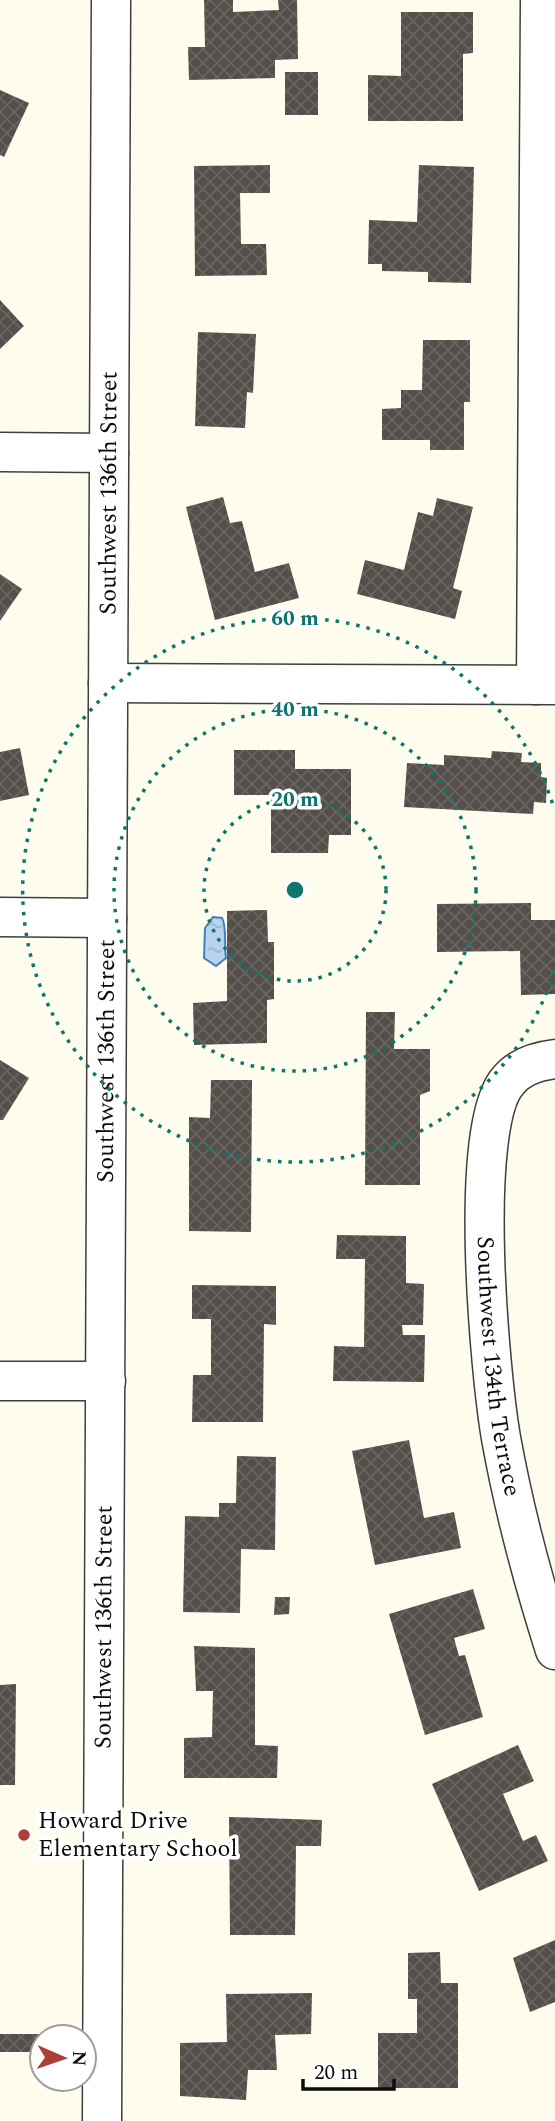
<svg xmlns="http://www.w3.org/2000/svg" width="555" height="2121" font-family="Spectral,serif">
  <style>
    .water { fill: url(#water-ripples); stroke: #467ebe; stroke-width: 2 }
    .building { fill: url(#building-cross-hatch) }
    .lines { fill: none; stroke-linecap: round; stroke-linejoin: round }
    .minor-casing { stroke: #3f3f3f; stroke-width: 41 }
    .minor { stroke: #fff; stroke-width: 38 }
    .ring { fill: none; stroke: #0f766e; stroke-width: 3.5; stroke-dasharray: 3.5 7 }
    .poi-dot { fill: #ad3e33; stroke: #fff; stroke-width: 2.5 }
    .labels { text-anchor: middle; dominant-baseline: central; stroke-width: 7; stroke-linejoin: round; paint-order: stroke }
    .street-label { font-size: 24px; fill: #0c0c0c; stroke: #fff }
    .poi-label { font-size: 24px; fill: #0c0c0c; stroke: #fff; text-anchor: start }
    .centre { fill: #0f766e; stroke: #fff; stroke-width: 3.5 }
    .ring-label { font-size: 21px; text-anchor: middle; font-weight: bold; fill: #0f766e; stroke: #fff; stroke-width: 7; stroke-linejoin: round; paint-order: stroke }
  </style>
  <defs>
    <pattern id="water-ripples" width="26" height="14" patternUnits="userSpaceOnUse" patternTransform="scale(1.75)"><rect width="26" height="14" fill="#b7d3ef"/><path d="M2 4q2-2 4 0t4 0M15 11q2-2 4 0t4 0" fill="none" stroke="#9cb4cc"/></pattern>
    <pattern id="building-cross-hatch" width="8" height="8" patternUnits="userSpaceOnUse" patternTransform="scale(1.75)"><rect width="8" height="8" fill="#544f4a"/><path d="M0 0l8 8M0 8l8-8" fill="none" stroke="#686460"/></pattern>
  </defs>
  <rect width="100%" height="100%" fill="#fdfced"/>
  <!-- water -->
  <path class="water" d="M213,917l9,1c5,8 2,28 4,40l-10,8 -12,-8 1,-30z"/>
  <!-- building -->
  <g class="building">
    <polygon points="204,0 233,0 233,12 279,10 278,0 297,0 298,59 275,60 275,78 189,80 188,47 205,47"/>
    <polygon points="401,12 473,12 473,53 463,54 463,121 368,121 368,75 401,76"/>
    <rect x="285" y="72" width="33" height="43"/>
    <polygon points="0,90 29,103 4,157 0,155"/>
    <polygon points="270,165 270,193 240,193 241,244 266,244 267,275 195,276 194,166"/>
    <polygon points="419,165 474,167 471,283 428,282 428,272 382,271 382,264 368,264 369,220 417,222"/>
    <polygon points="0,300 24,326 0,349"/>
    <polygon points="198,332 256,334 253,393 247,392 245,428 195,426"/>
    <polygon points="423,340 470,340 470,402 464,402 464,450 430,450 430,440 382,440 382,409 401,408 401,390 422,390"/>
    <polygon points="223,497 230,523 242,521 255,572 289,563 299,598 215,620 186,507"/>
    <polygon points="437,498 473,507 453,588 462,591 455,619 357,594 365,560 404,570 418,512 433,516"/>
    <polygon points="0,574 22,589 0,621"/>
    <polygon points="20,748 29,795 0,801 0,752"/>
    <polygon points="234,750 295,750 295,769 351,769 351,835 329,835 328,853 271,853 271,795 234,795"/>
    <polygon points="492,751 522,753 521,762 541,763 541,777 547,778 546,803 534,802 533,814 404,807 407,763 444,765 444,755 491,758"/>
    <polygon points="531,903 531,920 555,920 555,994 521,995 520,951 437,952 437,904"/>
    <polygon points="267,910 268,942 274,942 274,999 267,1000 267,1043 194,1045 193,1003 227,1001 227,911"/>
    <polygon points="366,1012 395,1012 394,1049 430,1049 430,1091 420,1095 420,1185 365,1185"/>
    <polygon points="0,1060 29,1078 3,1120 0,1120"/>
    <polygon points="211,1080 252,1080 251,1232 189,1231 189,1117 210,1118"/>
    <polygon points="337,1235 406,1236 406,1283 424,1284 423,1325 402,1325 403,1335 425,1335 424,1382 333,1381 334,1346 364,1347 365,1259 336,1259"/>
    <polygon points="192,1285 276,1286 276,1325 264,1324 263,1422 192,1422 193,1375 211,1375 211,1319 192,1319"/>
    <polygon points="409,1440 424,1518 454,1512 461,1548 375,1565 352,1451"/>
    <polygon points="237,1456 276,1457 275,1550 241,1549 240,1613 183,1612 185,1516 219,1517 219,1503 236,1503"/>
    <polygon points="473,1589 485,1629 454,1638 459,1656 465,1655 483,1717 425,1735 389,1614"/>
    <polygon points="275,1597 290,1597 289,1614 274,1615"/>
    <polygon points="194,1646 255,1648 255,1745 278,1746 277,1778 184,1778 184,1738 212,1737 213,1691 196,1691"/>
    <polygon points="16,1684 15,1785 0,1785 0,1685"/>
    <polygon points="518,1745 534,1781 503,1794 523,1841 536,1835 548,1861 479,1891 432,1784"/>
    <polygon points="229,1817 322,1820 321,1846 296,1846 295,1935 230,1935"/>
    <polygon points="555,1940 555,2002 530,2012 513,1958"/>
    <polygon points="440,1952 441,1983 458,1983 458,2088 378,2088 378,2033 417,2033 417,1999 408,1999 408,1953"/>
    <polygon points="312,1993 311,2034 275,2035 277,2070 248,2070 246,2100 180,2096 180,2043 227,2042 226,1994"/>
    <polygon points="0,2034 54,2034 54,2037 42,2037 42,2052 0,2052"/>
  </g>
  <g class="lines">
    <defs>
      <g id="minor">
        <polyline points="0,452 109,453"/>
        <polyline points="108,683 555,685"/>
        <polyline points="536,685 540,0"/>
        <polyline points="0,917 107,918"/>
        <path id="s1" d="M555,1059c-17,2 -36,8 -47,22 -41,46 -18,293 -7,357 13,72 32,143 54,212"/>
        <polyline points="0,1381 106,1381"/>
        <path id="s2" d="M102,2121l9,-2121"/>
      </g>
    </defs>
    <!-- minor casing -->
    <use href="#minor" class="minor-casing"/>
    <!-- minor -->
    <use href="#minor" class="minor"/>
  </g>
  <!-- distance rings -->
  <g class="ring">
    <circle cx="295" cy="890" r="91"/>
    <circle cx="295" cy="890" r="181"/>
    <path d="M554 972A272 272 0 1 1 554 808"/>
  </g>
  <!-- markers -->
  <circle class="poi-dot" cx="24" cy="1835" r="7"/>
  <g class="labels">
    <!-- street labels -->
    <g class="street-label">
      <text stroke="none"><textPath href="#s2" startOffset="1628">Southwest 136th Street</textPath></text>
      <text stroke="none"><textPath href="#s2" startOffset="1060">Southwest 136th Street</textPath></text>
      <text stroke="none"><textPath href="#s1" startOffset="343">Southwest 134th Terrace</textPath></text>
      <text stroke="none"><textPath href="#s2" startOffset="494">Southwest 136th Street</textPath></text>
    </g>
    <!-- poi labels -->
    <g class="poi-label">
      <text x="38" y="1821">Howard Drive<tspan x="38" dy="28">Elementary School</tspan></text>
    </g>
  </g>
  <circle cx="295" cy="890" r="10" class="centre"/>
  <g class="ring-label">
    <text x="295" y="625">60 m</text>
    <text x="295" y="716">40 m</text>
    <text x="295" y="806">20 m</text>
  </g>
  <!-- north arrow -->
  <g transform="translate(63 2058) rotate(92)"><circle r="33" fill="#ffffff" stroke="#9e9e9e" stroke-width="2"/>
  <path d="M0-5L12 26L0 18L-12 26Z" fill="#ad3e33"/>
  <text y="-10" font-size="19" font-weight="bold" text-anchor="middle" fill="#0c0c0c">N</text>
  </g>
  <!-- scale -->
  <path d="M303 2079v10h91v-10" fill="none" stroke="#0c0c0c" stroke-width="3.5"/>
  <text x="314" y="2079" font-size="21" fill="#0c0c0c" stroke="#ffffff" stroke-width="5" paint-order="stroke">20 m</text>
</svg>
